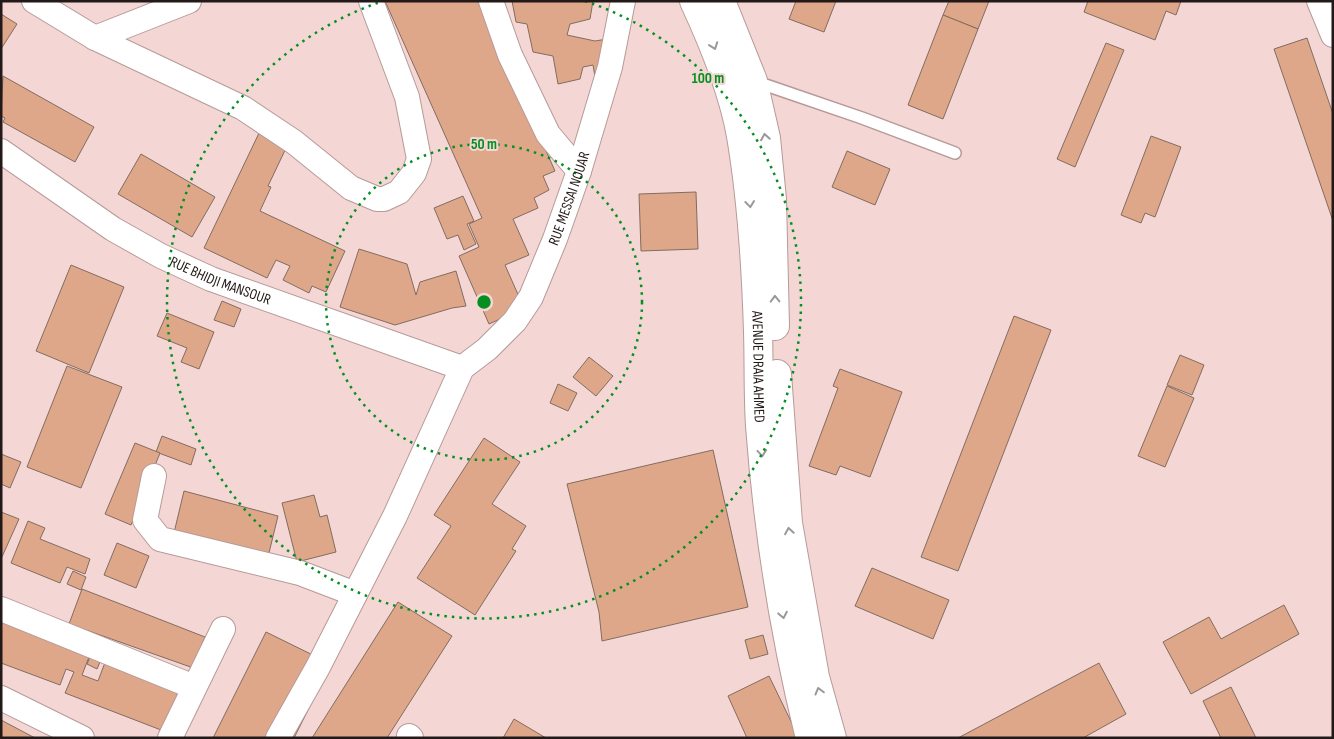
<svg xmlns="http://www.w3.org/2000/svg" width="1334" height="739" font-family="'Sofia Sans Condensed',sans-serif">
  <style>
    .building { fill: #dea78a; stroke: #826c60 }
    .lines { fill: none; stroke-linecap: round; stroke-linejoin: round }
    .service-casing { stroke: #b69a98; stroke-width: 14 }
    .minor-casing { stroke: #b69a98; stroke-width: 26 }
    .tertiary-casing { stroke: #b69a98; stroke-width: 30 }
    .service { stroke: #fff; stroke-width: 11 }
    .minor { stroke: #fff; stroke-width: 24 }
    .tertiary { stroke: #fff; stroke-width: 28 }
    .oneway { stroke: #9c9897 }
    .ring { fill: none; stroke: #068f20; stroke-width: 2.5; stroke-dasharray: 2.5 5 }
    .labels { text-anchor: middle; dominant-baseline: central; stroke-width: 4; stroke-linejoin: round; paint-order: stroke }
    .street-label { font-size: 15px; fill: #231918; stroke: #f4d7d4 }
    .centre { fill: #068f20; stroke: #f4d7d4; stroke-width: 2.5 }
    .ring-label { font-size: 15px; text-anchor: middle; font-weight: bold; fill: #068f20; stroke: #f4d7d4; stroke-width: 4; stroke-linejoin: round; paint-order: stroke }
  </style>
  <rect width="100%" height="100%" fill="#f4d7d4"/>
  <!-- building -->
  <g class="building">
    <polygon points="385,1 479,1 555,171 543,176 549,190 534,198 538,208 513,219 529,255 505,265 524,308 489,324 459,256 479,247 469,224 482,218"/>
    <polygon points="512,1 593,1 590,19 570,24 567,35 595,41 607,39 595,77 593,65 583,67 580,79 558,84 553,56 533,52 527,24 516,22"/>
    <polygon points="796,1 836,1 824,32 789,19"/>
    <polygon points="949,1 989,1 978,29 943,15"/>
    <polygon points="1088,1 1181,1 1176,15 1166,11 1155,40 1084,12"/>
    <polygon points="1,14 17,24 1,49"/>
    <polygon points="943,15 978,29 943,119 908,105"/>
    <polygon points="1307,38 1333,114 1333,221 1274,49"/>
    <polygon points="1106,43 1124,50 1075,167 1057,159"/>
    <polygon points="3,76 94,127 75,162 3,122 5,118 1,116"/>
    <polygon points="260,131 288,144 268,186 271,187 260,211 345,251 326,292 312,286 309,293 283,280 290,266 276,260 267,278 204,248"/>
    <polygon points="1151,136 1181,147 1155,217 1145,213 1141,223 1121,215"/>
    <polygon points="847,151 890,169 875,205 832,187"/>
    <polygon points="141,154 215,197 192,237 118,194"/>
    <polygon points="696,192 698,249 641,251 639,194"/>
    <polygon points="463,196 474,221 467,224 476,244 464,250 458,235 447,239 434,208"/>
    <polygon points="359,249 407,264 416,295 420,282 456,271 466,306 452,308 395,325 340,307"/>
    <polygon points="71,265 124,287 89,373 36,351"/>
    <polygon points="222,301 241,309 234,327 214,320"/>
    <polygon points="167,313 214,332 199,369 181,362 187,348 157,336"/>
    <polygon points="1014,316 1051,330 958,571 921,557"/>
    <polygon points="1180,355 1204,365 1192,395 1167,385"/>
    <polygon points="589,357 613,376 596,396 573,377"/>
    <polygon points="67,366 122,387 81,488 27,467"/>
    <polygon points="840,369 902,392 870,477 840,466 836,475 809,466 838,388 833,386"/>
    <polygon points="558,384 577,393 568,411 550,403"/>
    <polygon points="1167,386 1194,398 1165,467 1138,456"/>
    <polygon points="162,436 196,449 191,465 156,452"/>
    <polygon points="484,438 520,462 492,504 526,526 512,549 516,551 475,615 417,578 451,526 434,515"/>
    <polygon points="135,443 160,453 131,525 105,514"/>
    <polygon points="713,450 748,607 602,641 599,612 567,484"/>
    <polygon points="1,454 21,462 10,488 1,484"/>
    <polygon points="184,491 278,516 267,561 173,537"/>
    <polygon points="314,495 320,517 327,515 336,552 297,562 282,503"/>
    <polygon points="1,512 19,519 1,559"/>
    <polygon points="28,521 45,528 40,539 90,559 85,574 67,567 60,583 11,563"/>
    <polygon points="117,543 149,556 136,588 104,575"/>
    <polygon points="872,568 949,600 933,639 855,606"/>
    <polygon points="73,571 86,577 81,590 67,584"/>
    <polygon points="82,589 205,637 198,654 199,670 69,624"/>
    <polygon points="398,602 452,636 387,738 312,738"/>
    <polygon points="1284,605 1299,634 1191,694 1163,642 1209,617 1221,639"/>
    <polygon points="1,619 91,652 82,675 98,681 106,660 190,692 174,735 65,693 74,672 66,669 60,685 1,663"/>
    <polygon points="266,632 331,664 294,738 213,738"/>
    <polygon points="763,635 768,654 750,659 745,640"/>
    <polygon points="90,657 100,662 97,669 87,664"/>
    <polygon points="1099,663 1126,714 1083,738 958,738"/>
    <polygon points="769,676 799,738 747,738 728,696"/>
    <polygon points="1231,687 1256,738 1221,738 1203,701"/>
    <polygon points="514,719 546,738 503,738"/>
    <polygon points="1,720 35,738 1,738"/>
  </g>
  <g class="lines">
    <defs>
      <polyline id="service" points="754,81 862,118 955,153"/>
      <g id="minor">
        <polyline points="34,1 95,38 243,108 294,142 351,188 377,199 384,199 399,192 414,173 419,159 407,97 371,1"/>
        <polyline points="491,1 510,55 548,134 579,171"/>
        <polyline points="1319,1 1333,35"/>
        <polyline points="95,38 189,1"/>
        <path id="s1" d="M1,151l112,78 48,27 50,23 251,89"/>
        <polyline points="154,476 145,520 160,539 300,573 355,594"/>
        <polyline points="1,609 194,687"/>
        <polyline points="1,698 82,738"/>
        <polyline points="409,736 411,738"/>
        <polyline points="170,738 223,629"/>
        <path id="s2" d="M278,738l40,-71 77,-151 67,-148 25,-19 28,-28 16,-24 24,-58 24,-68 31,-104 13,-66"/>
      </g>
      <g id="tertiary">
        <path id="s3" d="M694,1c20,43 39,89 47,135 11,65 15,130 17,196 1,31 0,62 2,94 8,107 24,208 50,312"/>
        <polyline points="721,1 753,81 766,138 772,199 775,326"/>
        <polyline points="777,374 788,523 815,677 832,738"/>
      </g>
    </defs>
    <!-- service casing -->
    <use href="#service" class="service-casing"/>
    <!-- minor casing -->
    <use href="#minor" class="minor-casing"/>
    <!-- tertiary casing -->
    <use href="#tertiary" class="tertiary-casing"/>
    <!-- service -->
    <use href="#service" class="service"/>
    <!-- minor -->
    <use href="#minor" class="minor"/>
    <!-- tertiary -->
    <use href="#tertiary" class="tertiary"/>
  </g>
  <!-- one-way arrows -->
  <defs><path id="oneway-chevron" d="M-2-3.5L2.5 0L-2 3.5" fill="none" stroke-width="1.6" stroke-linecap="round" stroke-linejoin="round" transform="scale(1.25)"/></defs>
  <g class="oneway">
    <use href="#oneway-chevron" transform="translate(714 46) rotate(70)"/>
    <use href="#oneway-chevron" transform="translate(765 137) rotate(-99)"/>
    <use href="#oneway-chevron" transform="translate(750 204) rotate(83)"/>
    <use href="#oneway-chevron" transform="translate(775 299) rotate(-91)"/>
    <use href="#oneway-chevron" transform="translate(762 453) rotate(85)"/>
    <use href="#oneway-chevron" transform="translate(789 531) rotate(-99)"/>
    <use href="#oneway-chevron" transform="translate(783 615) rotate(79)"/>
    <use href="#oneway-chevron" transform="translate(819 691) rotate(-105)"/>
  </g>
  <!-- distance rings -->
  <g class="ring">
    <circle cx="484" cy="302" r="158"/>
    <path d="M585 1A317 317 0 1 1 383 1"/>
  </g>
  <g class="labels">
    <!-- street labels -->
    <g class="street-label">
      <text stroke="none"><textPath href="#s2" startOffset="619">RUE MESSAI NOUAR</textPath></text>
      <text stroke="none"><textPath href="#s1" startOffset="256">RUE BHIDJI MANSOUR</textPath></text>
      <text stroke="none"><textPath href="#s3" startOffset="375">AVENUE DRAIA AHMED</textPath></text>
    </g>
  </g>
  <circle cx="484" cy="302" r="8" class="centre"/>
  <g class="ring-label">
    <text x="708" y="83">100 m</text>
    <text x="484" y="149">50 m</text>
  </g>
  <!-- border -->
  <rect width="1334" height="739" fill="none" stroke="#231918" stroke-width="5"/>
</svg>
